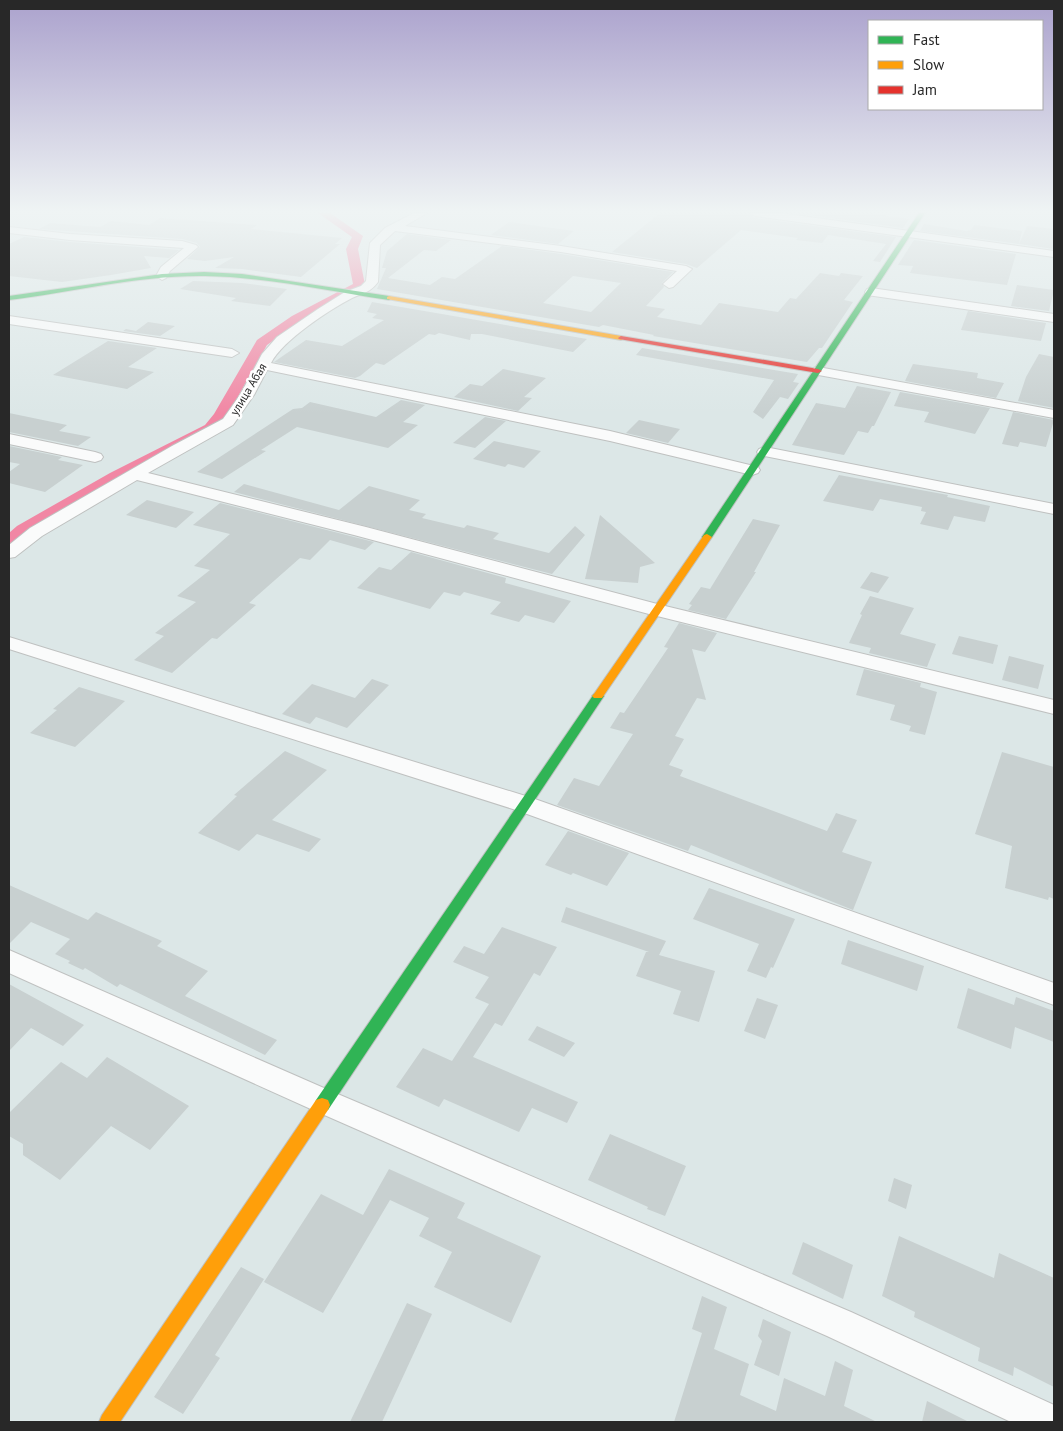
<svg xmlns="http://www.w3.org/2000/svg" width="1063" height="1431" font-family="'PT Sans',sans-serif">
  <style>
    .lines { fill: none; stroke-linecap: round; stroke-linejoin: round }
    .canal { fill: #f187a4; fill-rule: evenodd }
    .building { fill: #c8d0d0; fill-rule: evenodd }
    .street-casing { stroke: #bfc1c0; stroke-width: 2 }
    .fast-casing { stroke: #bfc1c0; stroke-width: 2 }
    .slow-casing { stroke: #bfc1c0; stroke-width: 2 }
    .jam-casing { stroke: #bfc1c0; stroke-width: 2 }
    .street { fill: #fafbfb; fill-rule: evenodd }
    .fast { fill: #30b455; fill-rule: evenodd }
    .slow { fill: #ff9f0a; fill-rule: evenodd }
    .jam { fill: #e5322d; fill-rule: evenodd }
    .labels { text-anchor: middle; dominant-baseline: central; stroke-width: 5; stroke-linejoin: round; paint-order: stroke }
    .far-street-label { font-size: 12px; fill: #282828; stroke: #fff }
  </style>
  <rect width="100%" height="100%" fill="#dce7e7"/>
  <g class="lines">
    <!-- canal -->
    <polygon class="canal" points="318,213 330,213 363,236 358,249 365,285 363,288 300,322 267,345 227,416 215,431 122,479 29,534 15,545 9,546 9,533 17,526 110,473 205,425 214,414 257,340 292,316 353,284 346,249 352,237"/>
  </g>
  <!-- building -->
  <g class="building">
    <polygon points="660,213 748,213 755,218 896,237 880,262 873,261 886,244 828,235 822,243 796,240 798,238 741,230 697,268 686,264 612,252"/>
    <polygon points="795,213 869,213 909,219 903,228"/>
    <polygon points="160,218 257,225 251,229 342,238 335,244 340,244 301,277 242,269 215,268 234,257 205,261 187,259 200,247 197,243 182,239 39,229 50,223 100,227 111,221 149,225"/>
    <polygon points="509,222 574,231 558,244 491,235"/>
    <polygon points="924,224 967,231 971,230 974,225 1022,231 1019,244 920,231"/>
    <polygon points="1027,226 1054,229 1054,249 1019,244"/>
    <path d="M407,234l44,6 -15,11 -12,-1 -36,28 42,7 12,-8 13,2 47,-33 59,8 112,18 -11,11 2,4 -18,19 19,3 -8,8 44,8 18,-22 59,9 12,-14 6,1 24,-26 19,3 2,-3 22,3 -19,24 9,2 -31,46h-3l-12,14 -154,-26 1,-1 -51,-10 -4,2 -222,-38 9,-21h-4l5,-17zM573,276l48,7 -30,29 -48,-9z"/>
    <polygon points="24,237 70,242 179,250 169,258 144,256 151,268 111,275 62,282 9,276 9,244"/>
    <polygon points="914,240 1016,254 1007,285 910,273 913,266 898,265"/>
    <polygon points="193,281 242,283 287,289 270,306 231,301 236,298 180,289"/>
    <polygon points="1017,285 1054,290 1049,311 1011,306"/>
    <polygon points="372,302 587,339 573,352 482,334 471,334 470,340 439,333 435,335 429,334 384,365 376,363 360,376 355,378 274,362 306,340 342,346 384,320 372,318 377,314 367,312"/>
    <polygon points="968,311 1046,323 1041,341 961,330"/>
    <polygon points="148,322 175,326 160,336 123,331 126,329 136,331"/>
    <polygon points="108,341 157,348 128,367 154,372 127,389 53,375"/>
    <polygon points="642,348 798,374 793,382 799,383 788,399 780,397 763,419 753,412 774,380 636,355"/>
    <polygon points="1039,354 1054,357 1054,408 1018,401 1026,377"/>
    <polygon points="913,364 978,373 977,378 1004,383 996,398 905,381"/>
    <polygon points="503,369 546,378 524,397 532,398 518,411 454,397 470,384 482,386"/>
    <polygon points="857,386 891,392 874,426 872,426 868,433 858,431 844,455 792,445 816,403 845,408"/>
    <polygon points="900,392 990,408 975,434 924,422 929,412 894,406"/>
    <polygon points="401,400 425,405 403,422 418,425 388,448 297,427 261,450 266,451 222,479 197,472 293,409 302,408 310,402 376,417"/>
    <polygon points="1013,412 1054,420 1046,447 1020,442 1018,447 1002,444"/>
    <polygon points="9,413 67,425 59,431 91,437 78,446 9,432"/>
    <polygon points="485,417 506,421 475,448 453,443"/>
    <polygon points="639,420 680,429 668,443 626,433"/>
    <polygon points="494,441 541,451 524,468 508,464 505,467 473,459"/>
    <polygon points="9,446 62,457 58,460 83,465 45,492 9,483 9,472 20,464 9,462"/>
    <polygon points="839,475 948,495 947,497 990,506 985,522 954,516 948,530 920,524 926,512 921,511 922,507 880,499 873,511 823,501"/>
    <polygon points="244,484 339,510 369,486 420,500 409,510 426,514 422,518 464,528 467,525 499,533 493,539 549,553 575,526 585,535 552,574 234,492"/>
    <polygon points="147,500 194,512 176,528 126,515"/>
    <polygon points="220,503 374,542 365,550 330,540 310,560 300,558 249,603 256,605 217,639 212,638 172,673 134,660 164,636 155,633 196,602 177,596 210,570 194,566 230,534 193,525"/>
    <polygon points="600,515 655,563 640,567 638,583 585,579"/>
    <polygon points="753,519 780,525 754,572 756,572 726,619 688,610 692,605 689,604 701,587 710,589"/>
    <polygon points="411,552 506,578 505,583 571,601 554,623 525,615 519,622 490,614 501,602 464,592 460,596 444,592 430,609 357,588 379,567 391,570"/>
    <polygon points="871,572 889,577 878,593 860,588"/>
    <polygon points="870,596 914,608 900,634 936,644 927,667 869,653 871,648 849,643 862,615 860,614"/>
    <polygon points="679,623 717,633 705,652 692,649 706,700 697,698 675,736 684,739 669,765 683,770 680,776 827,831 836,813 857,820 842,852 872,862 853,910 691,845 688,851 557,805 574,778 599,786 633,734 610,728 620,712 624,713 668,648 664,647"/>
    <polygon points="959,636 998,645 993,664 952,654"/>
    <polygon points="1009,656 1044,665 1038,689 1002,680"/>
    <polygon points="864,669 921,683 920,687 937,692 925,735 909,731 911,726 890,720 895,705 856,695"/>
    <polygon points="372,679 389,685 347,728 316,717 310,724 282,714 312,684 355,698"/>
    <polygon points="79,687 125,701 75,747 30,733 57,710 53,709"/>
    <polygon points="285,751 327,770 272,820 321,839 309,852 257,834 239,851 198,833 237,796 234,795"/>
    <polygon points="1002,752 1054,767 1054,899 1049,897 1048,900 1005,888 1012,846 975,834"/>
    <polygon points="568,831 629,853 607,886 573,873 571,875 545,865"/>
    <polygon points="9,885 88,920 96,912 162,941 157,946 208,971 185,996 277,1040 265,1055 120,984 117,987 85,968 83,970 68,963 70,961 55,954 70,939 31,922 9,944"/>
    <polygon points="709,888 795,919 773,968 771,967 766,978 747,971 759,944 693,919"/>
    <polygon points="566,907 666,941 659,955 715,971 699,1022 673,1014 681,991 636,976 646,952 649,952 561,922"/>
    <polygon points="502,927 557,947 540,976 534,973 502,1026 495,1023 473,1057 578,1102 567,1123 532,1108 519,1132 444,1099 439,1107 396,1087 423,1048 452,1061 489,1004 475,998 489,977 453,962 464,946 484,954"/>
    <polygon points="848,940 924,966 917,991 841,964"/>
    <polygon points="9,984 84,1025 63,1046 31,1028 9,1051"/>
    <polygon points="968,988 1014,1005 1016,997 1054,1011 1054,1042 1015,1027 1011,1049 957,1028"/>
    <polygon points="757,998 778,1005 765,1039 744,1031"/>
    <polygon points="537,1026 575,1043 564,1057 528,1040"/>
    <polygon points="107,1057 189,1106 150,1150 111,1126 60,1180 23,1155 23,1144 9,1136 9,1113 61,1062 87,1078"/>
    <polygon points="610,1134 686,1166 665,1216 647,1209 648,1207 588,1180"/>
    <polygon points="389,1169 465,1203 457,1218 541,1256 511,1323 434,1287 452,1252 419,1236 429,1218 390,1200 323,1313 264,1282 321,1194 363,1215"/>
    <polygon points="894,1178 912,1185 906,1209 888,1201"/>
    <polygon points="899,1236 994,1278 999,1253 1054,1278 1054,1387 1014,1367 1013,1376 978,1361 980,1348 914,1317 915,1312 882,1296"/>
    <polygon points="803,1242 853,1265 843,1299 792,1274"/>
    <polygon points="241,1267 264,1279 215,1355 220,1358 183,1414 154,1397"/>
    <polygon points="702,1296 727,1307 714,1349 749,1364 740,1395 776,1411 784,1378 825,1396 835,1361 853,1370 844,1406 877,1422 674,1422 702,1333 692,1329"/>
    <polygon points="407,1303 432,1314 382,1422 350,1422"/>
    <polygon points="763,1319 791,1332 779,1376 754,1365 762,1341 758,1336"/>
    <polygon points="927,1401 969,1422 922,1422"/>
  </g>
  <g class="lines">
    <defs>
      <g id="street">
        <path d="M414,213h13l-22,13 156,20 125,20 6,3 -19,18 -4,1 -6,-4 14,-13 -116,-19 -166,-21 -15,14 -2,37c-7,10 -15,11 -26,16 -23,12 -69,42 -81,65l339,68 148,36 2,3 -2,3 -6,2 -142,-34 -343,-71 -13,25 -21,30 -85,48 218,54 295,78 393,95v14l-405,-100 -295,-79 -217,-55 -95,56 -27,21 -6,1v-13l21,-17 142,-82 51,-27 17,-24 22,-41 15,-17 41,-28 27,-17 16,-6 5,-5 4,-38 15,-15z"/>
        <polygon points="750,213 780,213 1054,251 1054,257 755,216"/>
        <polygon points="9,227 70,234 182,241 196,245 198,247 170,271 166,278 162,280 156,276 161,267 184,248 70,240 9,233"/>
        <polygon points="871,288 1054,314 1054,322 867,295 865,292 867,289"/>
        <polygon points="9,316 232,349 239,353 232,357 9,324"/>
        <polygon points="818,367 1054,410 1054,418 813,374 811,371 813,368"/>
        <polygon points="9,434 95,452 101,454 103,457 101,460 95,462 9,444"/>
        <polygon points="765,447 1054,504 1054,514 759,455 757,452 759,449"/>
        <polygon points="9,637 532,798 1054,983 1054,1005 516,810 9,649"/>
        <polygon points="9,950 333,1092 851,1312 1054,1405 1054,1422 1011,1422 827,1336 313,1110 9,973"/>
      </g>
      <g id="fast">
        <polygon points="919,213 925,213 712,537 707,540 704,539 702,537"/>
        <path d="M204,272l38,2 147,22 3,2 -3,2c-61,-9 -123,-23 -184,-24 -66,-1 -131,16 -196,24v-4l153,-22z"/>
        <polygon points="598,693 604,696 328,1110 322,1112 316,1110 314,1105 316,1100 594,694"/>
      </g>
      <g id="slow">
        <polygon points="389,296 621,336 624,338 621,340 387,299 387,297"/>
        <polygon points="707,534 712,537 602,698 594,698 592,696 594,694 704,535"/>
        <polygon points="322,1098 328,1100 330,1105 328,1110 120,1422 99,1422 102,1415 316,1100"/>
      </g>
      <polygon id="jam" points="621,336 818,369 822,371 818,373 619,339 618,338"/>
    </defs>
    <!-- street casing -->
    <use href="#street" class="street-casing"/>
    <!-- fast casing -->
    <use href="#fast" class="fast-casing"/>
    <!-- slow casing -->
    <use href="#slow" class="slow-casing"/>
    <!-- jam casing -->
    <use href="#jam" class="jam-casing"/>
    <!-- street -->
    <use href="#street" class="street"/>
    <!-- fast -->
    <use href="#fast" class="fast"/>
    <!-- slow -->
    <use href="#slow" class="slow"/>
    <!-- jam -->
    <use href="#jam" class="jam"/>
  </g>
  <!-- sky -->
  <linearGradient id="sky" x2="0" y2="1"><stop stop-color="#aba2cd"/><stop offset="0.51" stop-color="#eff4f4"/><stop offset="1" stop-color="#eff4f4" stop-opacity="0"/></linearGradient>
  <rect width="1063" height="414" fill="url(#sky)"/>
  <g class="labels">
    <!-- far-street labels -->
    <g class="far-street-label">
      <text transform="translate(248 389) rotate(-59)">улица Абая</text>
    </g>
  </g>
  <!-- border -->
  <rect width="1063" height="1431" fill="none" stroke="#282828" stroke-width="20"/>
  <!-- legend -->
  <rect x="868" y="20" width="175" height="90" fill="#ffffff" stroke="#a9a9a9"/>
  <rect x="878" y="36" width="25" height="8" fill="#30b455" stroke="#a9a9a9"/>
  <text x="913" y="45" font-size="15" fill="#282828">Fast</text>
  <rect x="878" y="61" width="25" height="8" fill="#ff9f0a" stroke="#a9a9a9"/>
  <text x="913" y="70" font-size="15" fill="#282828">Slow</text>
  <rect x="878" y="86" width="25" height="8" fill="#e5322d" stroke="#a9a9a9"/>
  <text x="913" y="95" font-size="15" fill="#282828">Jam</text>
</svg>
